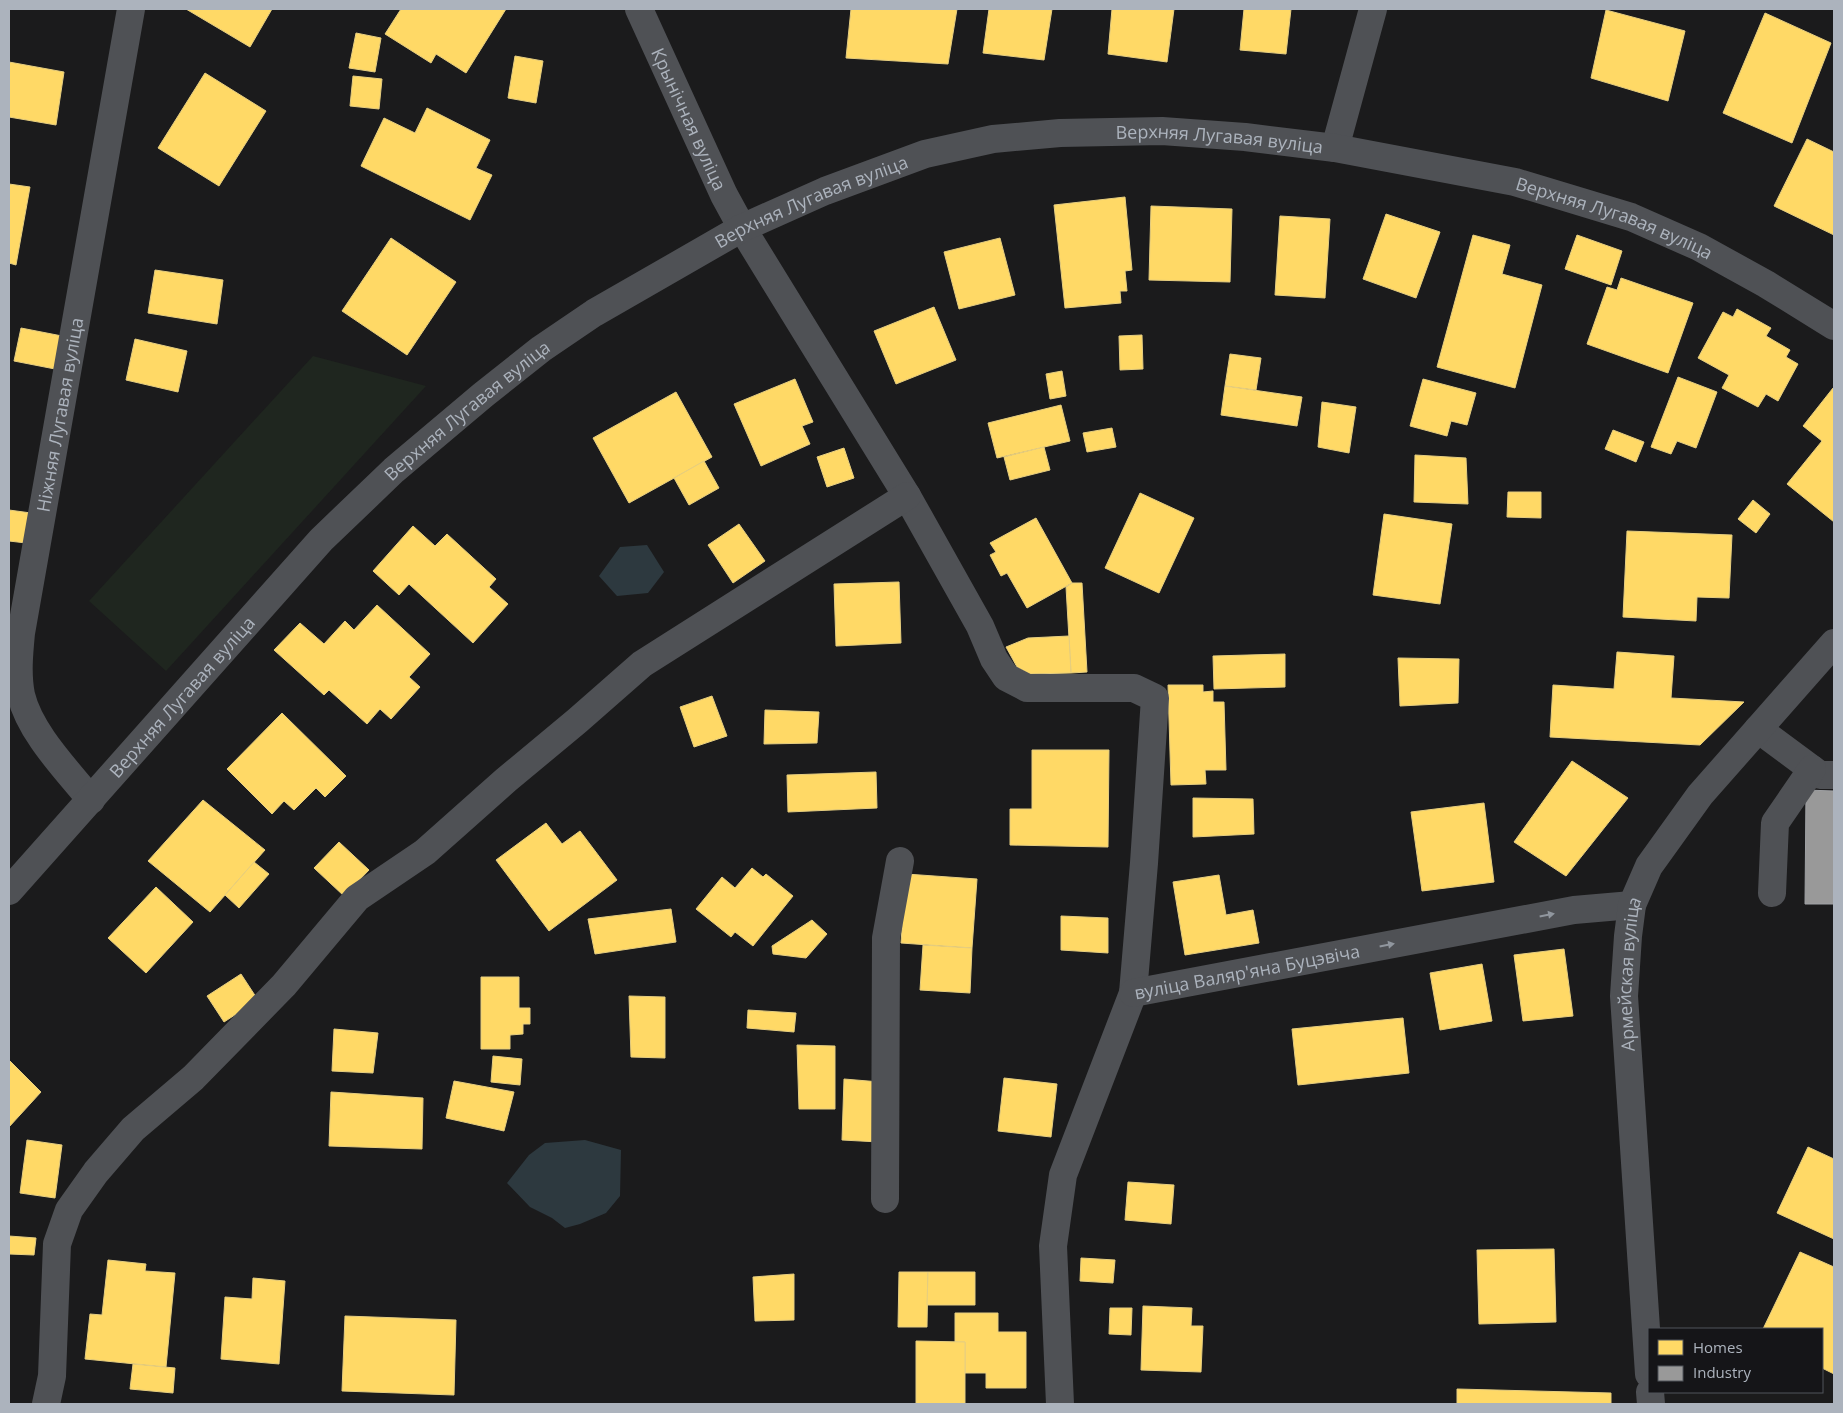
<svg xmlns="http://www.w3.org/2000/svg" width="1843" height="1413" font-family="'Open Sans',sans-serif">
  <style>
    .green { fill: #1f261f }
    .water { fill: #2d393f }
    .homes { fill: #ffd966; stroke: #e6ce80 }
    .industry { fill: #999; stroke: #9fa1a4 }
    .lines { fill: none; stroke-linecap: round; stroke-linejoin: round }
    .minor { stroke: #4f5155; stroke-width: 28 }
    .oneway { fill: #90969e }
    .labels { text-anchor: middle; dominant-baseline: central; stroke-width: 5; stroke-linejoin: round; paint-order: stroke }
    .street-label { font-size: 18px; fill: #acb3bd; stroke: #151518 }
  </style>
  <rect width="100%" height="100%" fill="#1b1b1c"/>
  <!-- green -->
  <polygon class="green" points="313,356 426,386 166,671 89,601"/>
  <!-- water -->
  <g class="water">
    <polygon points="647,545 664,572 648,593 617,596 599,576 620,547"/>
    <polygon points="585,1140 621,1150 620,1196 606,1213 580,1224 565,1228 552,1218 530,1207 507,1183 529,1155 545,1143"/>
  </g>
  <!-- homes -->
  <g class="homes">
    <polygon points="186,9 272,9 250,47"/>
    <polygon points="401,9 506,9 466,73 436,54 431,63 385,34"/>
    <polygon points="851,9 957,9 948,64 846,58"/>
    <polygon points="989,9 1052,9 1044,60 983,53"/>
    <polygon points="1112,9 1174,9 1167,62 1108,54"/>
    <polygon points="1244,9 1291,9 1286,54 1240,50"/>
    <polygon points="1606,10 1685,31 1668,101 1591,78"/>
    <polygon points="1765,13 1831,43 1792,143 1723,113"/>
    <polygon points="356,33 381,38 375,72 349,68"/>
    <polygon points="515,56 543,61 536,103 508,98"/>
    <polygon points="9,62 64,72 56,125 9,117"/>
    <polygon points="205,73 266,111 219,186 158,148"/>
    <polygon points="353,76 382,79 379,109 350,106"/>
    <polygon points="427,108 490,140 476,168 492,175 470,220 361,166 384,118 415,133"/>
    <polygon points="1807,139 1834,152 1834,235 1774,206"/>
    <polygon points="9,184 30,187 16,265 9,263"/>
    <polygon points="1125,197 1132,270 1125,271 1127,291 1120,291 1121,303 1065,308 1054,205"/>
    <polygon points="1151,206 1232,209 1230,282 1149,280"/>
    <polygon points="1386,214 1440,232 1416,298 1363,279"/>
    <polygon points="1280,216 1330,219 1325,298 1275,295"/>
    <polygon points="1473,235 1510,245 1502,274 1542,285 1515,388 1437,367"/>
    <polygon points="1577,235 1622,251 1611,285 1565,269"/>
    <polygon points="391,238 456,282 407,355 342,311"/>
    <polygon points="1000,238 1015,295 959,309 944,252"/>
    <polygon points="155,270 223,280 217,324 148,313"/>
    <polygon points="1621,278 1693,303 1668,373 1587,344 1607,287 1617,290"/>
    <polygon points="934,307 956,360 896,384 874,331"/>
    <polygon points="1737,309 1771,328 1766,336 1790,350 1786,357 1798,364 1778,401 1766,394 1758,407 1722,388 1729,375 1698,358 1723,312 1733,317"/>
    <polygon points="21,328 62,336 55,369 14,361"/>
    <polygon points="1142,335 1143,369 1120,370 1119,336"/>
    <polygon points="135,339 187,351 178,392 126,380"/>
    <polygon points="1230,354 1261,358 1256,390 1225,386"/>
    <polygon points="1062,371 1066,396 1050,399 1046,374"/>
    <polygon points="1678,377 1717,392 1696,448 1677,441 1671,454 1651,447"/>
    <polygon points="795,379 813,422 802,426 810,444 761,466 734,404"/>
    <polygon points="1423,379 1476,393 1467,425 1451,421 1447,436 1410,426"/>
    <polygon points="1225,386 1302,397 1297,426 1221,415"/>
    <polygon points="1833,388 1834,389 1834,522 1787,484 1822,441 1803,426"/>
    <polygon points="676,392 712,457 629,503 593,438"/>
    <polygon points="1322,402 1356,407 1349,453 1318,447"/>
    <polygon points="1061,405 1070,441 997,458 988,423"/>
    <polygon points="1112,428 1116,447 1087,452 1083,433"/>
    <polygon points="1613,430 1644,442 1636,462 1605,449"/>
    <polygon points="1044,447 1050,470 1010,480 1004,457"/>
    <polygon points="844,448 854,478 827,487 817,457"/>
    <polygon points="1415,455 1466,458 1468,504 1414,502"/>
    <polygon points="704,461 719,488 689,505 674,478"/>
    <polygon points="1508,492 1541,492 1541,518 1507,517"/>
    <polygon points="1140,493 1194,518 1159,593 1105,568"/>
    <polygon points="1753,500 1770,514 1756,533 1738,519"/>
    <polygon points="9,510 31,513 26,543 9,541"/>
    <polygon points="1384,514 1452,524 1440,604 1373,595"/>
    <polygon points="1036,518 1072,583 1027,608 1007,573 1001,576 990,555 996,552 990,543"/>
    <polygon points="739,524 765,561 733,583 708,545"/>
    <polygon points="413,526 435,546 447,534 496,579 489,587 508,604 473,643 409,584 399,595 373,571"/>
    <polygon points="1627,531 1732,535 1729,598 1697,597 1696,621 1623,617"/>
    <polygon points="899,582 901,643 836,646 834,584"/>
    <polygon points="1072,583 1082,583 1087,672 1071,673 1066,587"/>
    <polygon points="377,605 430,654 409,677 420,687 391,719 380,709 367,724 329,690 324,695 274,650 300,623 324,644 345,621 354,630"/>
    <polygon points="1069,636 1071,673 1030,674 1017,667 1006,647 1028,638"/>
    <polygon points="1617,652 1674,656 1671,698 1744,702 1700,745 1550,737 1553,685 1614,689"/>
    <polygon points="1285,654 1285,687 1214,689 1213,656"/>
    <polygon points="1398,658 1459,659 1458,703 1400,706"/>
    <polygon points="1168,685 1203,685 1203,692 1213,691 1213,702 1224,702 1226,770 1205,770 1206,784 1171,785"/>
    <polygon points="712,696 727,736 694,747 680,707"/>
    <polygon points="765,710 819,712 817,743 764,744"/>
    <polygon points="282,713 346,776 325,797 316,788 294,810 284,801 272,814 227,769"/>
    <polygon points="1032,750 1109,750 1108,847 1010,845 1010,809 1032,809"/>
    <polygon points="1572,761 1628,798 1566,876 1514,842"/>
    <polygon points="876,772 877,808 788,812 787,775"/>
    <polygon points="1193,798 1253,799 1254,834 1193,837"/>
    <polygon points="203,800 265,850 210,912 148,861"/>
    <polygon points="1484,803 1494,882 1422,891 1411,812"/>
    <polygon points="546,823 562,844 580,831 617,880 549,931 496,860"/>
    <polygon points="339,842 369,870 344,896 314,868"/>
    <polygon points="254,862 269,874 239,908 225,895"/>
    <polygon points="752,868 763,877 766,874 793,896 753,946 735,932 731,937 696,909 722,877 735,888"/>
    <polygon points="906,874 977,879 972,948 901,943"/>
    <polygon points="1219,875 1226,915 1253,910 1259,943 1185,955 1173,882"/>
    <polygon points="156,887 193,922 146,973 108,938"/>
    <polygon points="671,909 676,942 595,954 588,919"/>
    <polygon points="1061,916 1108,918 1108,953 1061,950"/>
    <polygon points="812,920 827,934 806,958 773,954 772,946"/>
    <polygon points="923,945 972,948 970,993 920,990"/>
    <polygon points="1564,949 1573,1016 1523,1021 1514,955"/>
    <polygon points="1482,964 1492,1021 1440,1030 1430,973"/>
    <polygon points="241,974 258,1000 224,1022 207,996"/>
    <polygon points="481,977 519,977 519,1008 530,1008 530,1024 523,1024 523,1034 510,1035 510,1049 481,1049"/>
    <polygon points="629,996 665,997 665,1058 631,1057"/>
    <polygon points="748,1010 796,1013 794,1032 747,1028"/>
    <polygon points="1403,1018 1409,1073 1298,1085 1292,1029"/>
    <polygon points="334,1029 378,1033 373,1073 332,1071"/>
    <polygon points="797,1045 835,1046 835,1109 799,1109"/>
    <polygon points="493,1056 522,1059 520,1085 491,1082"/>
    <polygon points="9,1060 41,1092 9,1127"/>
    <polygon points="1004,1078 1057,1084 1051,1137 998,1131"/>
    <polygon points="844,1079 880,1082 879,1142 842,1140"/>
    <polygon points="454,1081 514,1092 504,1131 446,1118"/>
    <polygon points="331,1092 423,1098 422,1149 329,1146"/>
    <polygon points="27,1140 62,1145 55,1198 20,1193"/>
    <polygon points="1808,1147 1834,1159 1834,1239 1777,1213"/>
    <polygon points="1128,1182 1174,1185 1171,1224 1125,1220"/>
    <polygon points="9,1236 36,1238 34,1255 9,1254"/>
    <polygon points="1554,1249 1556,1322 1479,1324 1477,1250"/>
    <polygon points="1800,1252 1834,1267 1834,1374 1822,1368 1822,1329 1763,1329"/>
    <polygon points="1081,1258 1115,1260 1113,1283 1080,1281"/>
    <polygon points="108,1260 146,1264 145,1271 175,1273 166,1367 85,1359 90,1314 102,1315"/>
    <polygon points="899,1272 928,1272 927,1327 898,1327"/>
    <polygon points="928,1272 975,1272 975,1305 927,1305"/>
    <polygon points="794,1274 794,1320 755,1321 753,1277"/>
    <polygon points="253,1278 285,1281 279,1364 221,1359 225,1297 252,1299"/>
    <polygon points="1143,1306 1192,1308 1191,1326 1203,1326 1201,1372 1141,1370"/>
    <polygon points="1110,1308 1132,1308 1131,1335 1109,1334"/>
    <polygon points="955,1313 998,1313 998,1332 1026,1332 1026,1388 986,1388 986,1373 965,1373 965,1342 955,1342"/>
    <polygon points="345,1316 456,1320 454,1395 342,1391"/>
    <polygon points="916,1341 965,1342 965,1404 916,1404"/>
    <polygon points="133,1364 175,1368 173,1393 130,1389"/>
    <polygon points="1457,1389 1611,1393 1611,1404 1457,1404"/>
  </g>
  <!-- industry -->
  <polygon class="industry" points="1806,790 1834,791 1834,904 1805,904"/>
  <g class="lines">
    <!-- minor -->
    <g class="minor">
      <path id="s1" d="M639,9l85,186 18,33 165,268 73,130 14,33 12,18 21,11h107l21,10 -11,165 -11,130 -70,182 -10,71 7,158"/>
      <polyline points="1335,148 1373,9"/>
      <polyline points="1758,729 1820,775 1834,775"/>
      <path id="s2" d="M91,800c-24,-30 -61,-67 -70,-105 -4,-20 -2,-41 0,-62l110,-624"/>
      <path id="s3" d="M9,891l312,-351 73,-70 89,-75 58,-46 53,-36 148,-85 83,-37 100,-37 68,-15 67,-6 102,-2 83,6 90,11 180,34 116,35 68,30 67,37 68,42"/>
      <polyline points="1772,893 1775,823 1812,769"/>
      <path id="s4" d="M1133,993l441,-83 58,-5"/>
      <polyline points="885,1199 886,938 900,861"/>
      <path id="s5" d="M1649,1374l-25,-378 4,-60 4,-31 17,-39 51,-71 134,-152"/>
      <polyline points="1650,1392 1651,1404"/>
      <polyline points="46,1404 52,1376 57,1244 69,1210 96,1172 133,1129 193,1078 284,985 357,898 425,852 506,780 577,721 642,664 907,496"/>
    </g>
  </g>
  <!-- one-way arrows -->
  <defs><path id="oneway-solid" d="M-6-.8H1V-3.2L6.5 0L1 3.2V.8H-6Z" transform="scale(1.25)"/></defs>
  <g class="oneway">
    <use href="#oneway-solid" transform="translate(1547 915) rotate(-11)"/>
    <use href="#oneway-solid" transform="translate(1387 945) rotate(-11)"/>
  </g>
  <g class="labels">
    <!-- street labels -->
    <g class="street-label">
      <text stroke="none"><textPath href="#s1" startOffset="121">Крынічная вуліца</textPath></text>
      <text stroke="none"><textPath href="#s3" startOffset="1490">Верхняя Лугавая вуліца</textPath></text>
      <text stroke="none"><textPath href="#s3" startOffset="1070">Верхняя Лугавая вуліца</textPath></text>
      <text stroke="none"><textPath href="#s3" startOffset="1895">Верхняя Лугавая вуліца</textPath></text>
      <text stroke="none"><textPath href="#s3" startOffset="665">Верхняя Лугавая вуліца</textPath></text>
      <text stroke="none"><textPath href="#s2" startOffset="411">Ніжняя Лугавая вуліца</textPath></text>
      <text stroke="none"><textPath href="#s3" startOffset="260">Верхняя Лугавая вуліца</textPath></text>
      <text stroke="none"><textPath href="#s5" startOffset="401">Армейская вуліца</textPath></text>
      <text stroke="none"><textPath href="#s4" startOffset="116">вуліца Валяр'яна Буцэвіча</textPath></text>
    </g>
  </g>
  <!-- border -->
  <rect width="1843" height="1413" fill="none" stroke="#acb3bd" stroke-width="20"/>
  <!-- legend -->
  <rect x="1648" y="1328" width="175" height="65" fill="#151518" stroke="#51545a"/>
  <rect x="1658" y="1340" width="25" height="15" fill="#ffd966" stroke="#51545a"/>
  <text x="1693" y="1353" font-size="15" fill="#acb3bd">Homes</text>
  <rect x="1658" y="1366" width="25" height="15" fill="#999999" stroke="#51545a"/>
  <text x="1693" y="1378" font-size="15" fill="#acb3bd">Industry</text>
</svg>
